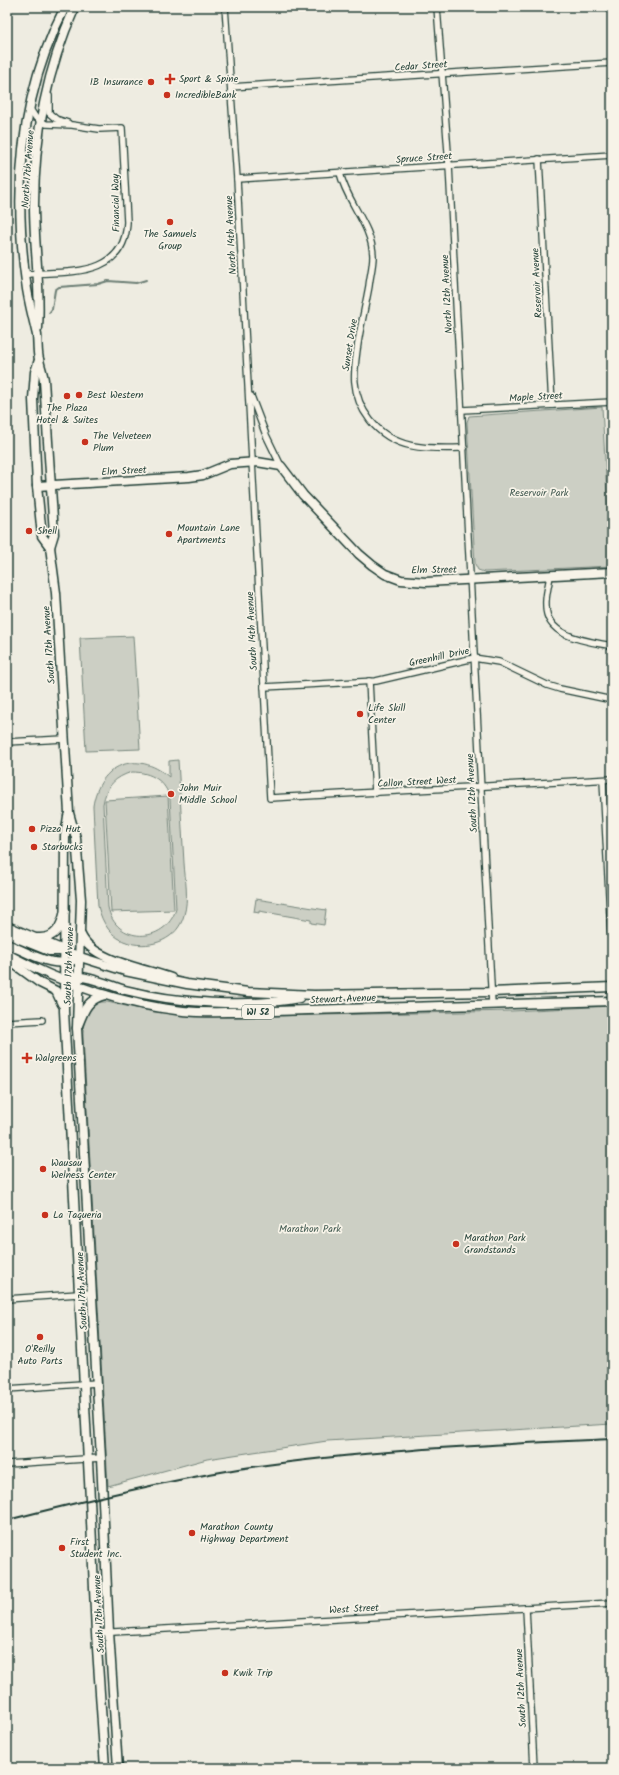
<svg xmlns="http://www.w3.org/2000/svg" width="619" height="1775" font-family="Kalam,sans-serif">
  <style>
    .green { fill: #cccfc4; stroke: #76867c; fill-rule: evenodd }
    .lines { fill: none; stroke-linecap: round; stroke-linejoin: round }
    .stream { stroke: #6c7e74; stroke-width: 2 }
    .street-casing { stroke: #1f3d34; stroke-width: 8 }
    .secondary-casing { stroke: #1f3d34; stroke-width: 11 }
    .primary-casing { stroke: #1f3d34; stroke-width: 11 }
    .street { stroke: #f7f3e8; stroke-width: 5.5 }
    .secondary { stroke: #f7f3e8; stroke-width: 8 }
    .primary { stroke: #f7f3e8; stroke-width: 8 }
    .rail { stroke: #1f3d34; stroke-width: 2 }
    .poi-dot { fill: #c8321e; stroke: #f7f3e8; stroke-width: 1.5 }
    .labels { text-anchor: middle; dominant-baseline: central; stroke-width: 3.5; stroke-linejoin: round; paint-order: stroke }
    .shield { fill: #f7f3e8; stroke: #60746a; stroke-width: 1 }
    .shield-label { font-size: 9px; font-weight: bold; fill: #1f3d34 }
    .street-label { font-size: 10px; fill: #1f3d34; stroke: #f7f3e8 }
    .poi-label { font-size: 10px; fill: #1f3d34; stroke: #f7f3e8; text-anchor: start }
    .park-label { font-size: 10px; fill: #425a51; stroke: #f7f3e8 }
  </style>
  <rect width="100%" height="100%" fill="#eeece1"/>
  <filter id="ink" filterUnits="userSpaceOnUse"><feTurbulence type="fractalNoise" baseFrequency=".025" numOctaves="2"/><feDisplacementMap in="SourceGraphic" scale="8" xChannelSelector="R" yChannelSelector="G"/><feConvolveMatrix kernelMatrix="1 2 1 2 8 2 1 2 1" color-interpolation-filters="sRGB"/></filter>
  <g filter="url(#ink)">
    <!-- green -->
    <g class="green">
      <polygon points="602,407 611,566 484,572 478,570 475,564 467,422 469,416"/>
      <polygon points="133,636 140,749 86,751 80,638"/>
      <path d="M178,760c2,34 4,69 6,103 1,16 5,36 0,52 -6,24 -32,34 -55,28 -18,-5 -27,-20 -31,-37l-5,-100c6,-42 44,-57 76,-29v-16zM132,772c19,0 34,9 38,27l6,110c-11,36 -61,35 -68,-2l-5,-103c3,-18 12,-27 29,-32z"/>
      <polygon points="168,796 174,910 111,912 105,800"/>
      <polygon points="256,899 326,910 324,925 311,923 311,920 259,911 259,913 254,912"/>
      <path d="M98,1002h9l47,10 71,5 287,-6 100,-5v418l-285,17 -120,18 -99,27 -25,-450c0,-13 2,-28 15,-34z"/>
    </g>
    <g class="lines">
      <!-- stream -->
      <polyline class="stream" points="49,313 52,309 55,290 59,287 98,284 108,281 136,283 146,280"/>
      <defs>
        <g id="street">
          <polyline points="225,7 237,179 270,798 612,779"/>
          <polyline points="437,7 449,165 492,1005"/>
          <polyline points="231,87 612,63"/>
          <polyline points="49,96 49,113 56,119 68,123"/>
          <polyline points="539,159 552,405"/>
          <path d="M340,173c7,30 32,52 33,83 0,10 -3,20 -4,30 -3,17 -7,34 -10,51 -5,31 -10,56 11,83 24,31 59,29 94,28"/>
          <polyline points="237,179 612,155"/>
          <path d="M25,274c41,-3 100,5 102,-52l-5,-94 -23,1 -27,-4 -26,-1 -10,-6 -6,-9"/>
          <polyline points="251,396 266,435 281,466"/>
          <polyline points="462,410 612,402"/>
          <path d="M550,575c-1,10 -5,21 -4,31 0,32 42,35 66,40"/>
          <polyline points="369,681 375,793"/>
          <polyline points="264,687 376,681 474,658 499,662 547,685 560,689 612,700"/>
          <polyline points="7,742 64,739"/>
          <polyline points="603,780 612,954"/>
          <polyline points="7,1022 42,1020"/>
          <polyline points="7,1299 92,1293"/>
          <polyline points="7,1389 97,1383"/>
          <polyline points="7,1464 101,1458"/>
          <polyline points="526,1608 534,1768"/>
          <polyline points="96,1633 612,1603"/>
        </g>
        <g id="secondary">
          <path d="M65,7c-44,85 -52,181 -39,275 2,18 7,35 11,53 1,8 0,16 2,24 1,7 4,14 5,21l10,154 -4,13 6,46 13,220 7,25 5,62 -4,128 24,430 8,174 9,136"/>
          <path d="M38,328c3,-41 -4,-81 -4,-122 0,-68 13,-137 41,-199"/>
          <polyline points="39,360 35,372 33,399 37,486 42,536 50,547"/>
          <polyline points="37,486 189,477 203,475 230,464 257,462 281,466 303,495 359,554 372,565 385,574 401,580 426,582 612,572"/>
          <polyline points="68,816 65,836 64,1011 90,1499 96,1633 105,1768"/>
          <path d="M81,935c11,26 66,34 90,43"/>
          <polyline points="7,959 40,983 56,991 62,1004"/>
        </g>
        <g id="primary">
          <polyline points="7,926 80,957 125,971 187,984 248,992 314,995 491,992 612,987"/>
          <polyline points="7,934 49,951 64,951"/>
          <path d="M38,938c18,1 23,-11 27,-27"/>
          <path d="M7,944c22,9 50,28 73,13"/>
          <path d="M7,954c54,29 115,50 176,57 20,2 39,1 58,1l371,-11"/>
          <path d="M64,981c12,-12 46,5 61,9 51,13 122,18 174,8"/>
          <path d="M77,1028c7,-17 9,-28 28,-33"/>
        </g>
      </defs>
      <!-- street casing -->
      <use href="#street" class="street-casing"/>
      <!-- secondary casing -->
      <use href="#secondary" class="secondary-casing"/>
      <!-- primary casing -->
      <use href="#primary" class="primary-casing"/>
      <!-- street -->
      <use href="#street" class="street"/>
      <!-- secondary -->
      <use href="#secondary" class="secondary"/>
      <!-- primary -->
      <use href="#primary" class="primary"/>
      <!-- rail -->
      <path class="rail" d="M7,1520c77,-19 153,-38 231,-51 123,-19 250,-24 374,-30"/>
    </g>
  </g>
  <!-- markers -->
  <g class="poi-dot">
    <path d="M168 73h4v4h4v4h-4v4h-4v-4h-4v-4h4z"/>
    <circle cx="151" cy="82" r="4"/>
    <circle cx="167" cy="95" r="4"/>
    <circle cx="170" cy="222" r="4"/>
    <circle cx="79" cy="395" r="4"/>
    <circle cx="67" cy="396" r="4"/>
    <circle cx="85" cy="442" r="4"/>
    <circle cx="29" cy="531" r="4"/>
    <circle cx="169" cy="534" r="4"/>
    <circle cx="360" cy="714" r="4"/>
    <circle cx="171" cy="794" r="4"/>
    <circle cx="32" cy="829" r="4"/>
    <circle cx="34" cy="847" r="4"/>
    <path d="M25 1052h4v4h4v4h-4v4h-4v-4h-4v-4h4z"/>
    <circle cx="43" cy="1169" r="4"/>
    <circle cx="45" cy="1215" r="4"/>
    <circle cx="456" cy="1244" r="4"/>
    <circle cx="40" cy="1337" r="4"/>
    <circle cx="192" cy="1533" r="4"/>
    <circle cx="62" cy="1548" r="4"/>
    <circle cx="225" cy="1673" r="4"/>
  </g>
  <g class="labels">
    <!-- shield labels -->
    <rect class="shield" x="242" y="1005" width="32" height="14" rx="3"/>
    <g class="shield-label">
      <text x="258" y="1012">WI 52</text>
    </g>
    <!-- street labels -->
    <g class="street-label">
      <text transform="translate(421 66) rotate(-4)">Cedar Street</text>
      <text transform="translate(424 158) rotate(-4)">Spruce Street</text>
      <text transform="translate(28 169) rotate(-86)">North 17th Avenue</text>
      <text transform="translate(116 203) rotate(-91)">Financial Way</text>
      <text transform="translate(231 235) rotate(-93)">North 14th Avenue</text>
      <text transform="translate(537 283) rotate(-93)">Reservoir Avenue</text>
      <text transform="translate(447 294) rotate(-93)">North 12th Avenue</text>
      <text transform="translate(350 345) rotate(-81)">Sunset Drive</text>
      <text transform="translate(536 397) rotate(-3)">Maple Street</text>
      <text transform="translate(124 471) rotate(-3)">Elm Street</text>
      <text transform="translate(434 570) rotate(-1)">Elm Street</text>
      <text transform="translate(252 631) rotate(-93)">South 14th Avenue</text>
      <text transform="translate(49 645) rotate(-94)">South 17th Avenue</text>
      <text transform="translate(439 657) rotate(-12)">Greenhill Drive</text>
      <text transform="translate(417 782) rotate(-3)">Callon Street West</text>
      <text transform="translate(472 793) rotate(-93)">South 12th Avenue</text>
      <text transform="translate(69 966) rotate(-88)">South 17th Avenue</text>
      <text transform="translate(343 999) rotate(-2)">Stewart Avenue</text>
      <text transform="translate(82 1291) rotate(-93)">South 17th Avenue</text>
      <text transform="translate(354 1609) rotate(-3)">West Street</text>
      <text transform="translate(99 1614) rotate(-93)">South 17th Avenue</text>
      <text transform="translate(521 1688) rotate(-93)">South 12th Avenue</text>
    </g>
    <!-- poi labels -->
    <g class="poi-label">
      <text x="179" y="79">Sport &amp; Spine</text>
      <text x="143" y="82" text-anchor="end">IB Insurance</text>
      <text x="175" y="95">IncredibleBank</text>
      <text x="170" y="234" text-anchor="middle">The Samuels<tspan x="170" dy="12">Group</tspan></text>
      <text x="87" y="395">Best Western</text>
      <text x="67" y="408" text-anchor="middle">The Plaza<tspan x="67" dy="12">Hotel &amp; Suites</tspan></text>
      <text x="93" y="436">The Velveteen<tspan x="93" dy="12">Plum</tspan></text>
      <text x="177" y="528">Mountain Lane<tspan x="177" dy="12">Apartments</tspan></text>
      <text x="37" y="531">Shell</text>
      <text x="368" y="708">Life Skill<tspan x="368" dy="12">Center</tspan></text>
      <text x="179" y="788">John Muir<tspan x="179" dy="12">Middle School</tspan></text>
      <text x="40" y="829">Pizza Hut</text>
      <text x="42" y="847">Starbucks</text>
      <text x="35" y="1058">Walgreens</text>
      <text x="51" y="1163">Wausau<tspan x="51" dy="12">Welness Center</tspan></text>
      <text x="53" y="1215">La Taqueria</text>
      <text x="464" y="1238">Marathon Park<tspan x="464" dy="12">Grandstands</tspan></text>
      <text x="40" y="1349" text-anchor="middle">O'Reilly<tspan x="40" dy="12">Auto Parts</tspan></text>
      <text x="200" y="1527">Marathon County<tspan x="200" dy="12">Highway Department</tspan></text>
      <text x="70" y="1542">First<tspan x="70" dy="12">Student Inc.</tspan></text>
      <text x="233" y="1673">Kwik Trip</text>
    </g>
    <!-- park labels -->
    <g class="park-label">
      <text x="539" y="493">Reservoir Park</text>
      <text x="310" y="1229">Marathon Park</text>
    </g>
  </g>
  <!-- margin -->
  <rect width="619" height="1775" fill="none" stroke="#f7f3e8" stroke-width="24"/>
  <rect x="12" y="12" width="595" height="1751" fill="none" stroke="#1f3d34" stroke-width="1.5" filter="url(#ink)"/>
</svg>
